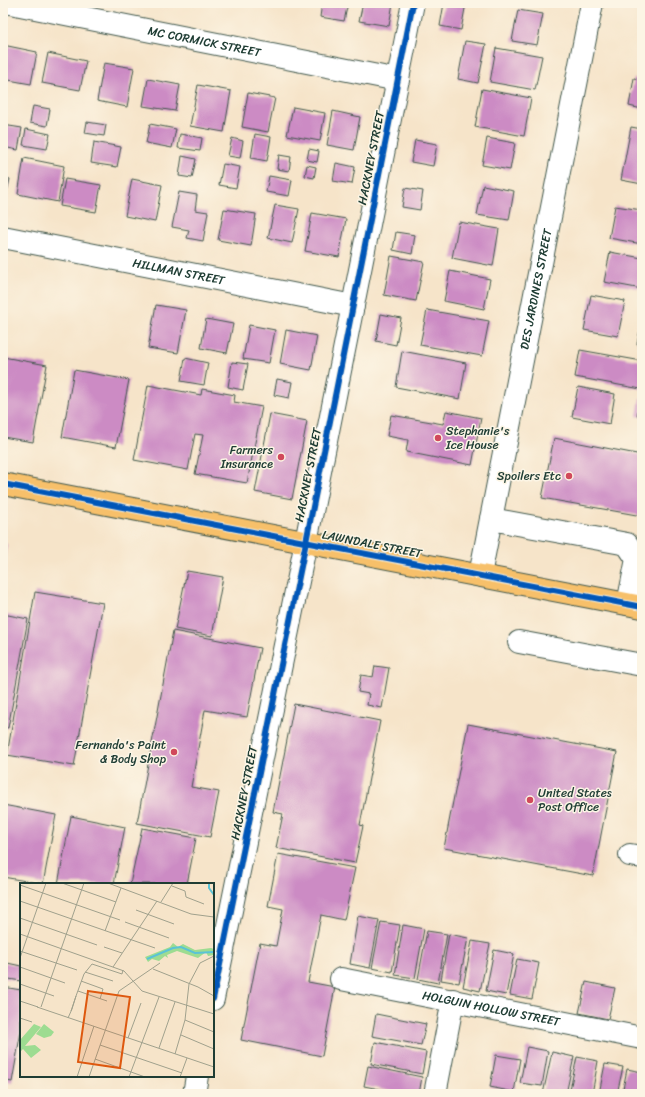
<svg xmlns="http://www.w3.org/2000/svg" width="645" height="1097" font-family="Sriracha,sans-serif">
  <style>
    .building { fill: #cc8bc4 }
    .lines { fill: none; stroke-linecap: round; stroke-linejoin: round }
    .minor-casing { stroke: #3f564a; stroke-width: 24 }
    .major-casing { stroke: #3f564a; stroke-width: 24 }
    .minor { stroke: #fff; stroke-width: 22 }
    .major { stroke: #f7c06b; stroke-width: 22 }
    .cycleway-casing { stroke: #fcf5e5; stroke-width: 8 }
    .cycleway { stroke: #0057b8; stroke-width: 6 }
    .poi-dot { fill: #d1495b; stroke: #fcf5e5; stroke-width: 1.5 }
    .labels { text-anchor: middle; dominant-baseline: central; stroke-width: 3; stroke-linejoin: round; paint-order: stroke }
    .street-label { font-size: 12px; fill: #1f3d34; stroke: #fcf5e5 }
    .poi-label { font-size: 12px; fill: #1f3d34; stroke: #fcf5e5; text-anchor: end }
    .inset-river { fill: none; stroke: #5ac3d6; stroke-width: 2 }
    .inset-road { fill: none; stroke: #a0a18d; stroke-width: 1 }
    .view { fill: #de580e; fill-opacity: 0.15; stroke: #de580e; stroke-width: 2 }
    .inset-edge { fill: none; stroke: #1f3d34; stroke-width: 2 }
  </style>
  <rect width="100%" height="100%" fill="#fcf5e5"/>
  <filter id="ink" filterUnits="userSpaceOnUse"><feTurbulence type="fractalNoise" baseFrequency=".025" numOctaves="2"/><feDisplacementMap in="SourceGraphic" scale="8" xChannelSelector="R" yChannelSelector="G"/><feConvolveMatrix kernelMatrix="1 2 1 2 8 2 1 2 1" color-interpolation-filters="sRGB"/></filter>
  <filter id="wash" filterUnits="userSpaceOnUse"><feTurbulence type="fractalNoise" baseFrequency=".012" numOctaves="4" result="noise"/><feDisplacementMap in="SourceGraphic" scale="16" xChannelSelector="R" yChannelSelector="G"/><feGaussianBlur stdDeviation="0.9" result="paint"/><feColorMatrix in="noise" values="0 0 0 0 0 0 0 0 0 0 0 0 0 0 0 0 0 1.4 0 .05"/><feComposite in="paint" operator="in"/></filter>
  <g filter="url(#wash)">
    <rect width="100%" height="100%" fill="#f6e4c9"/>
    <g id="blocks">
      <!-- building -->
      <g class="building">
        <polygon points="322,3 348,3 344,21 320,17"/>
        <polygon points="363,3 393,3 389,26 359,21"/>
        <polygon points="444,3 466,3 461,30 440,26"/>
        <polygon points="518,10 543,14 537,45 512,41"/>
        <polygon points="465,41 486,44 478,83 458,79"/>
        <polygon points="3,45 37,52 31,84 3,79"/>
        <polygon points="496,48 542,56 535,90 490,82"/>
        <polygon points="48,53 86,61 80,90 42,83"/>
        <polygon points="104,63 134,68 127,107 97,101"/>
        <polygon points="634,78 642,80 642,109 629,106"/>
        <polygon points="148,79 180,85 175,111 143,106"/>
        <polygon points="198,85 231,91 224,132 190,126"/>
        <polygon points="482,89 531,98 524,136 475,127"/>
        <polygon points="248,93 275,98 268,132 242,127"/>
        <polygon points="33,106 50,109 47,126 30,123"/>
        <polygon points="293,107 325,113 320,141 287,135"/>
        <polygon points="333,111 360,117 354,150 327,145"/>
        <polygon points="87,122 106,125 104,136 85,133"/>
        <polygon points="150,124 176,129 172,148 146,143"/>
        <polygon points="3,125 22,128 18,150 3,147"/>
        <polygon points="631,127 642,129 642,184 621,180"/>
        <polygon points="26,129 50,134 47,149 23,145"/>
        <polygon points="180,134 202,138 200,151 178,148"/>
        <polygon points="255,134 271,137 267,161 251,158"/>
        <polygon points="232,138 243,141 240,158 228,156"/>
        <polygon points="487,138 515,143 510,170 482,165"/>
        <polygon points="415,140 437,144 433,166 411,162"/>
        <polygon points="94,142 121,147 117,167 91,163"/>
        <polygon points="309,149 319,151 317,162 307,160"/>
        <polygon points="279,155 291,157 289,171 277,169"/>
        <polygon points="182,156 196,159 192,178 179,176"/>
        <polygon points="24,158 64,166 58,202 18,194"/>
        <polygon points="336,163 355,167 352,184 333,181"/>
        <polygon points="223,164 240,167 236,188 219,185"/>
        <polygon points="307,165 316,167 314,178 305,176"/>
        <polygon points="269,176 292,180 289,196 266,192"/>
        <polygon points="3,177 10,179 6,196 3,196"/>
        <polygon points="65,179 101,185 96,212 60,206"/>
        <polygon points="132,179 162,185 155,222 125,216"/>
        <polygon points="483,185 514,191 509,220 477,215"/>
        <polygon points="405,188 423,191 420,210 402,207"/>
        <polygon points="179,192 197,195 195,210 208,212 203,241 187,238 189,230 172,227"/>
        <polygon points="275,205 299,209 292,243 268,238"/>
        <polygon points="615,206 642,210 642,244 609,238"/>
        <polygon points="224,209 256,214 251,246 218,240"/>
        <polygon points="312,213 346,219 339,257 305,251"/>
        <polygon points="459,222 499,229 493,266 452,258"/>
        <polygon points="396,232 415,235 412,254 393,250"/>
        <polygon points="610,252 642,258 642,289 604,282"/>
        <polygon points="391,256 424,262 416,301 384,295"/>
        <polygon points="450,271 490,279 484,309 444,301"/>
        <polygon points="591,295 625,301 618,336 584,330"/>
        <polygon points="156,305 186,310 178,353 148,348"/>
        <polygon points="427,310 489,321 482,356 420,345"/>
        <polygon points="381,314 401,318 396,345 376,341"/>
        <polygon points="206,319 233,324 227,353 201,348"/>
        <polygon points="249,325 275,330 269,363 243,359"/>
        <polygon points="640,329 642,330 642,345 637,344"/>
        <polygon points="286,330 317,336 311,370 280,364"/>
        <polygon points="580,350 642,361 642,381 641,389 575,377"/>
        <polygon points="402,351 466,363 460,399 396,387"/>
        <polygon points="3,357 47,365 33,442 3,437"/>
        <polygon points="185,358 208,363 204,385 181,381"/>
        <polygon points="232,362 248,364 243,390 228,387"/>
        <polygon points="74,370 129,380 116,447 62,437"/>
        <polygon points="277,379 292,382 289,398 274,395"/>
        <polygon points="148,385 201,395 202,389 235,395 234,402 262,407 247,483 195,474 203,435 195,434 188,470 134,460"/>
        <polygon points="578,387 615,394 610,424 572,417"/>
        <polygon points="640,399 642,399 642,417 637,416"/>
        <polygon points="446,411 481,418 472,465 406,452 408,440 387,436 391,415 443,424"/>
        <polygon points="270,414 307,421 292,499 255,492"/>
        <polygon points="554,438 642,455 642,516 542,498"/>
        <polygon points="3,543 7,544 4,563 3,563"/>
        <polygon points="187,571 223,577 212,636 175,629"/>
        <polygon points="35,592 103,603 74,766 7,755"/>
        <polygon points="3,614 28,619 8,728 3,727"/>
        <polygon points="173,631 260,648 247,717 205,710 191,787 219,792 210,837 137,823"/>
        <polygon points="375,666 389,668 382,708 367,705 369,694 358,692 361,675 373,677"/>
        <polygon points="294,704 380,721 360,825 363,826 355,863 276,848 283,814 273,812"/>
        <polygon points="468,724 617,752 593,876 444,848"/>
        <polygon points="3,805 56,815 43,884 3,877"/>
        <polygon points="71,816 125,827 114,884 58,884"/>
        <polygon points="142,828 196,838 187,884 130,884"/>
        <polygon points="278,854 355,868 344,920 321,915 308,982 335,987 322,1056 241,1040 260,943 276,946 283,909 268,906"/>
        <polygon points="358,916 379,920 370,968 350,964"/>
        <polygon points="381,922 400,925 392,972 372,968"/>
        <polygon points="403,925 424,929 415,978 395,975"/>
        <polygon points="427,931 447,934 438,983 418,979"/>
        <polygon points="449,934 468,938 459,983 441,980"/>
        <polygon points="472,941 490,944 480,991 463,987"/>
        <polygon points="494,950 514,954 506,995 486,991"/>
        <polygon points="517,959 539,963 532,999 510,995"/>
        <polygon points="3,962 21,966 21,981 3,978"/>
        <polygon points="586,982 615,988 608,1019 579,1013"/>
        <polygon points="3,987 21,990 21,1031 12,1082 3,1080"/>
        <polygon points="376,1014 426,1024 421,1045 372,1036"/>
        <polygon points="375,1042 426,1052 422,1074 371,1064"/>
        <polygon points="527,1047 548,1051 542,1086 520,1083"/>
        <polygon points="552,1052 574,1057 566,1094 543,1094"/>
        <polygon points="496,1055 520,1059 514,1092 490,1087"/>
        <polygon points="577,1057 598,1061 592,1094 569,1094"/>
        <polygon points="605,1064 623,1067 617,1094 599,1094"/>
        <polygon points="368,1066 422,1077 419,1094 404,1094 364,1086"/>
        <polygon points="627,1069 642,1072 642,1094 622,1094"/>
      </g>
    </g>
  </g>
  <g filter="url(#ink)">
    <use href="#blocks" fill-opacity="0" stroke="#3f564a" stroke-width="1"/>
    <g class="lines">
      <defs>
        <g id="minor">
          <path id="s1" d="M10,3l388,77"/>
          <path id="s2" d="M3,237l350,69"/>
          <polyline points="491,519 627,544 637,559 628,604"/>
          <path id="s3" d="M480,575l112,-572"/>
          <polyline points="519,642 642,665"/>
          <polyline points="630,855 642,857"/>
          <path id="s4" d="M341,979l301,59"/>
          <polyline points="213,999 306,542 413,3"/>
          <polyline points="194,1094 197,1076"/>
          <polyline points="435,1094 453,1000"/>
        </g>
        <polyline id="major" points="3,484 642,607"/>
      </defs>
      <!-- minor casing -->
      <use href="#minor" class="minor-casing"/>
      <!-- major casing -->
      <use href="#major" class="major-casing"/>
      <!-- minor -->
      <use href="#minor" class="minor"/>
      <!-- major -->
      <use href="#major" class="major"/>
      <defs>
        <g id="cycleway">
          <polyline points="3,484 642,607"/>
          <polyline points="213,999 306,542 413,3"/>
        </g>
      </defs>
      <!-- cycleway casing -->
      <use href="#cycleway" class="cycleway-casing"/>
      <!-- cycleway -->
      <use href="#cycleway" class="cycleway"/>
    </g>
  </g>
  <!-- markers -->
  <g class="poi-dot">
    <circle cx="438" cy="438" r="4"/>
    <circle cx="281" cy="457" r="4"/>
    <circle cx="569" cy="476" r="4"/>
    <circle cx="174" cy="752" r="4"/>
    <circle cx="530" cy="800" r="4"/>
  </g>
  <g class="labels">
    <!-- street labels -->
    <g class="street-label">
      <text stroke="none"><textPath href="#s1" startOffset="198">MC CORMICK STREET</textPath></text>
      <text transform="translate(371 158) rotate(-79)">HACKNEY STREET</text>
      <text stroke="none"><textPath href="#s2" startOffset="179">HILLMAN STREET</textPath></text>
      <text stroke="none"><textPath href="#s3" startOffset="291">DES JARDINES STREET</textPath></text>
      <text transform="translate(308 475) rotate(-79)">HACKNEY STREET</text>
      <text transform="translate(372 544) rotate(11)">LAWNDALE STREET</text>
      <text transform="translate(244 793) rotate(-79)">HACKNEY STREET</text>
      <text stroke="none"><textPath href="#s4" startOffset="153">HOLGUIN HOLLOW STREET</textPath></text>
    </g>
    <!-- poi labels -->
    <g class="poi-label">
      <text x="446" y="431" text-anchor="start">Stephanie's<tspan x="446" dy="14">Ice House</tspan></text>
      <text x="273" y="450">Farmers<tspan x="273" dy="14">Insurance</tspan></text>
      <text x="561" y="476">Spoilers Etc</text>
      <text x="166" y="745">Fernando's Paint<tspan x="166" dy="14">&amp; Body Shop</tspan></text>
      <text x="538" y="793" text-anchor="start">United States<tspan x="538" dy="14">Post Office</tspan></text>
    </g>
  </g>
  <!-- overview -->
  <g transform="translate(20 883)">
    <rect width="194" height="194" fill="#f6e4c9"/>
    <path d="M153,60l5,4 5,-3 12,6 16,-2 3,1v6l-6,1 -2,-4 -8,6 -21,-7 -10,4 1,3 -3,-2 -6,5 -7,-2 -4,3 -3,-5 25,-10zM14,141l7,3 -16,19 10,-1 6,5 -10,8 -8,-9 -3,3v-12zM24,141l10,8 -3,4 -7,2 -8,-4z" fill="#9ddc91"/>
    <path class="inset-river" d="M189,0v5l5,7M127,76l26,-11 8,-1 14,6 19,-1"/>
    <path class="inset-road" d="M42,0l54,19M88,0l83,31 23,3M0,2l100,35M152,3l13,5 1,6 18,7M0,18l135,47M141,19l12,-19M116,27l38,14M0,35l77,27M105,39l44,16M85,48l16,-43M0,51l104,37 18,20 72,23M84,64l18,6M0,68l57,19M0,75l26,-75M0,84l45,16M93,84l44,-66M133,86l45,18 16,9M65,89l28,9M61,98l22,8 -3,10M0,101l34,12M58,108l29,10M56,113l8,-22 8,-10 30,10 1,-4M0,118l18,6M17,124l177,60M21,124l43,-124M0,135l12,4M48,135l4,-9 4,-13 -5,15M165,137l29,12M161,152l33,14M108,155l13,-35M80,162l82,28M139,165l16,-46M155,171l10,-34 4,-36 11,-21 14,-7M75,176l50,18M57,194l17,-51M69,194l30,-86 41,-28M109,194l30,-80M160,194l7,-19"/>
    <path class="view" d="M68,108l42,6 -10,71 -42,-6z"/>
    <rect width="194" height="194" class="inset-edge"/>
  </g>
  <!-- margin -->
  <rect width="645" height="1097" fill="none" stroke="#fcf5e5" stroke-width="16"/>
</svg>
